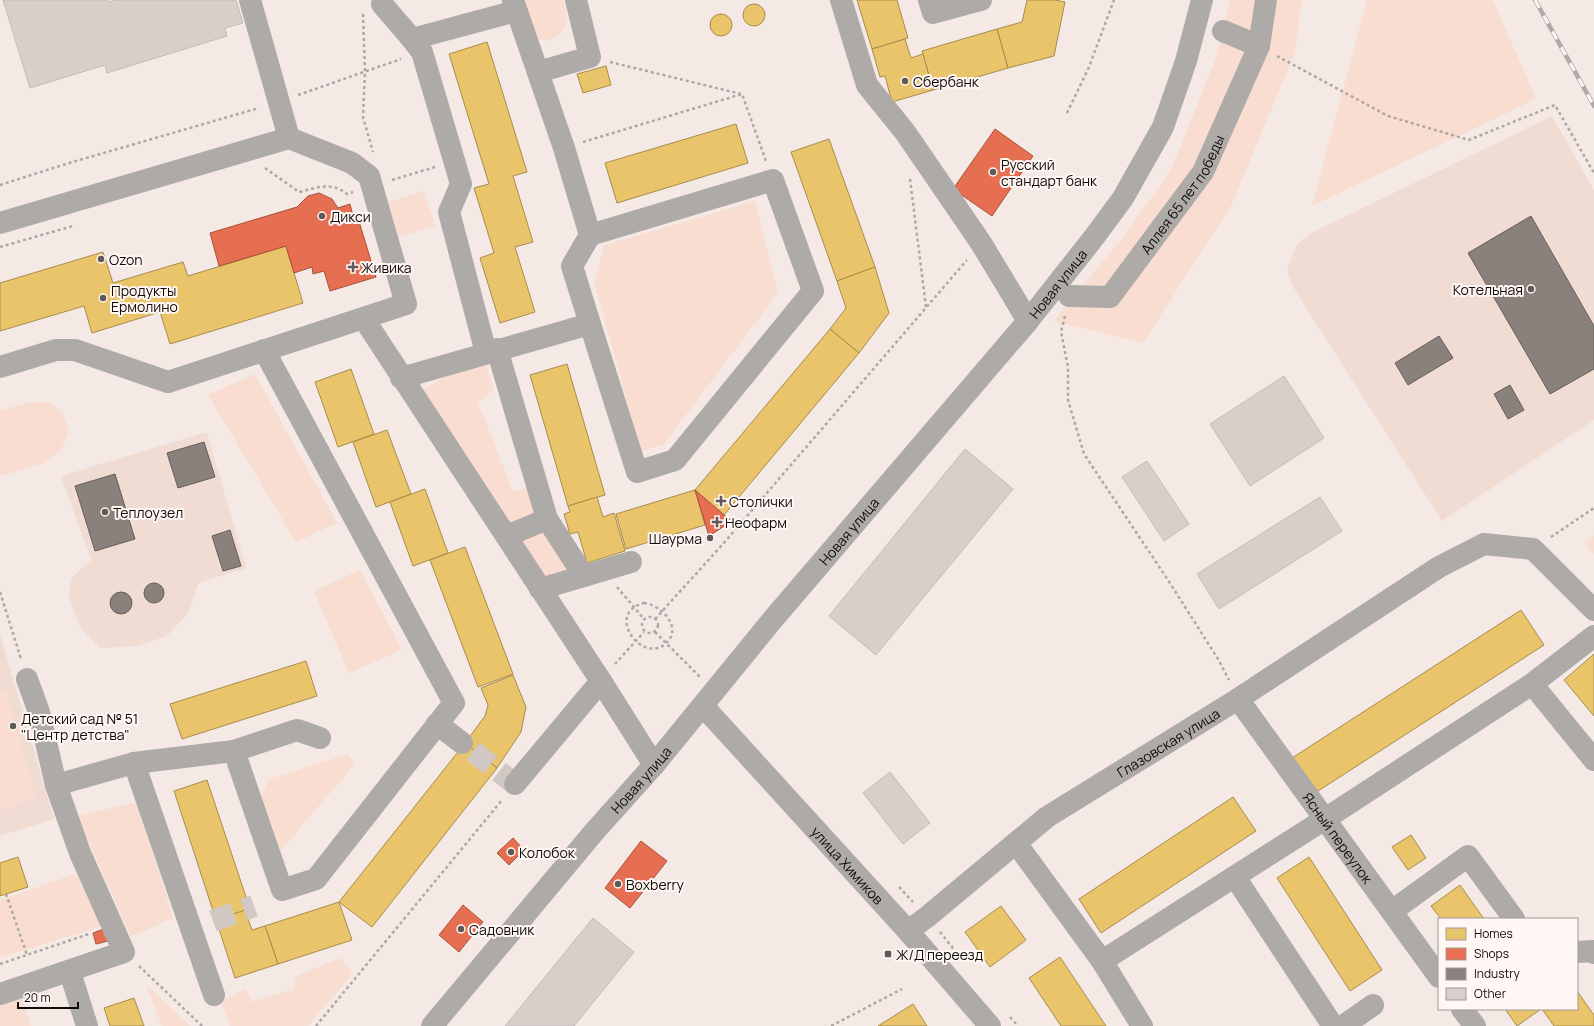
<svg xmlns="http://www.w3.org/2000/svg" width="1594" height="1026" font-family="Manrope,sans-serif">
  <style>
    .built { fill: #f0dcd3 }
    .green { fill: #f9ddd0 }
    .homes { fill: #e9c46a; stroke: #a88c4d }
    .shops { fill: #e76f51; stroke: #a7513b }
    .industry { fill: #8a817c; stroke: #665e59 }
    .building { fill: #d8cfcb; stroke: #c4bcb8 }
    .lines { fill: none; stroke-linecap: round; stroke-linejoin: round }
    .minor-tunnel { stroke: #d2c8c3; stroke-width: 22; stroke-dasharray: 22 11; stroke-linecap: butt }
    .path { stroke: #ada8a5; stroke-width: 2.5; stroke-dasharray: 3 3; stroke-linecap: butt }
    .minor { stroke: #aeaaa8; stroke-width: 22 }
    .rail-casing { stroke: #b0a9a7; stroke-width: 4.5 }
    .rail { stroke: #fff7f3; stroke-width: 3; stroke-dasharray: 9; stroke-linecap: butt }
    .poi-dot { fill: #605955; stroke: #fff7f3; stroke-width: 1.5 }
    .labels { text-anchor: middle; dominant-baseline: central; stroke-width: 4; stroke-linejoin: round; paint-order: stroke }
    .poi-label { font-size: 14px; fill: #110b08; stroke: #fff7f3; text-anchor: start }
    .street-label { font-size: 14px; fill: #110b08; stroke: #fff7f3 }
  </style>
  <rect width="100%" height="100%" fill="#f4e9e4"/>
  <!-- built -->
  <g class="built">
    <polygon points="1552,116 1594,190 1594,420 1442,521 1303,303 1291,283 1287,269 1297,245 1309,234"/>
    <polygon points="207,432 246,568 198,583 189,612 167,636 137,646 100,648 80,627 69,596 71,579 91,560 61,476"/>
    <polygon points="0,634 54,819 0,836"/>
  </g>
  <!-- green -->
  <g class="green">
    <path d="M527,0h36c2,8 5,16 3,25 -3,12 -23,22 -32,10 -6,-8 -9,-22 -13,-31z"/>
    <polygon points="1230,0 1302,0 1295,52 1232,204 1143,343 1054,321 1123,237 1171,170 1217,55"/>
    <polygon points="1367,0 1493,0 1536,99 1312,206"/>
    <polygon points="424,191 435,226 399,237 388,202"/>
    <polygon points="755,201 778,293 664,444 641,451 594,282 605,245"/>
    <polygon points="484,361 494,389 478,402 513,492 529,487 538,515 517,526 506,520 422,390 470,364"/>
    <polygon points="255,374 337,523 296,542 208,395"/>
    <polygon points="48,402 63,413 69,431 61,450 45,463 0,476 0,411 27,403"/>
    <polygon points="544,526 576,570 547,582 517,538"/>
    <polygon points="1594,535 1594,554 1584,542"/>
    <polygon points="360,570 402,650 349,673 314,591"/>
    <polygon points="6,690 36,797 0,811 0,692"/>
    <polygon points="348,754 354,765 281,850 261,796 269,779"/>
    <polygon points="137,802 173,918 131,937 77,816"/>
    <polygon points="75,874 102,926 0,958 0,900"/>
    <polygon points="340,958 353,973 308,1026 230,1026 221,1002 246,988 252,1002 293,989 296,976"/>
    <polygon points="146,985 190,1026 162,1026"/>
    <polygon points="22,995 31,1026 0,1026 0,1002"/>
  </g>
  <!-- homes -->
  <g class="homes">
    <polygon points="857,0 897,0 908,38 872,49"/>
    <polygon points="1027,0 1055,0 1065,2 1054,56 1008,68 997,29 1022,22"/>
    <circle cx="754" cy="15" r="11"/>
    <circle cx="721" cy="25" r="11"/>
    <polygon points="997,29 1008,68 933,90 922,51"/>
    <polygon points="905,39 911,58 923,54 933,90 892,102 885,76 880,77 872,49"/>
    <polygon points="487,42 527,172 513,176 533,242 515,247 535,312 500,323 480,258 494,253 474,188 489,184 449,54"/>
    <polygon points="606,66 611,85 583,93 577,74"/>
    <polygon points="736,124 748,163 617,203 605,163"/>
    <polygon points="829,139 875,267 837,281 791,152"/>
    <polygon points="286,246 303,303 170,344 160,312 92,333 84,306 0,331 0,283 103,252 113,283 183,262 188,276"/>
    <polygon points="875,267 889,313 859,353 830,329 846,308 837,281"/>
    <polygon points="830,329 859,353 724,515 695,490"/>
    <polygon points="567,364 605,495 568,506 530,375"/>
    <polygon points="351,369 374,434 338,447 315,382"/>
    <polygon points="387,430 411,494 376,507 353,442"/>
    <polygon points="425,489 448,553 413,566 390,502"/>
    <polygon points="695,490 705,525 626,549 616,514"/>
    <polygon points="597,497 603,517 614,513 625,551 587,563 578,532 570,534 564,514 570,512 568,506"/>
    <polygon points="465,547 513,674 478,687 430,560"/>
    <polygon points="1521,610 1544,645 1315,793 1292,758"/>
    <polygon points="1594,654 1594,716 1564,680"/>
    <polygon points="306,661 317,696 182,739 170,704"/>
    <polygon points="513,675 526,707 521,732 497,768 465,743 485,716 488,705 481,688"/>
    <polygon points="465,743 497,768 372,927 339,902"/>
    <polygon points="207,780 250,909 216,920 174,791"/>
    <polygon points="1233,797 1256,831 1101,933 1079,899"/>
    <polygon points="1411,835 1426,858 1408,870 1392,847"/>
    <polygon points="18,857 28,887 0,896 0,863"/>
    <polygon points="1309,857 1382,970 1350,991 1277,878"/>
    <polygon points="1460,885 1484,919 1441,919 1431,906"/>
    <polygon points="339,902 352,940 278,964 265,926"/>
    <polygon points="1001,906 1026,940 990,967 965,932"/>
    <polygon points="245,910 252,930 265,926 278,964 235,978 216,920"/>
    <polygon points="1060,957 1106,1026 1061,1026 1029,978"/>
    <polygon points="1577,991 1594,1015 1594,1026 1554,1026 1542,1009 1577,1009"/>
    <polygon points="134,998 144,1026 110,1026 104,1008"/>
    <polygon points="913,1004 927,1026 878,1026"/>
    <polygon points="1505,1009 1541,1009 1517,1026"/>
  </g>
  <!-- shops -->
  <g class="shops">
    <polygon points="995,129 1033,156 992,216 953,189"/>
    <polygon points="319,193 332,199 338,208 350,204 353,216 357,215 376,277 330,291 324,271 313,274 312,267 294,273 286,246 219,266 210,233 297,207 308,196"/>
    <polygon points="695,490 724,515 732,521 709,536"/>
    <polygon points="513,838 524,850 509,865 497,853"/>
    <polygon points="641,841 667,861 630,908 605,888"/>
    <polygon points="463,905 483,922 459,952 439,935"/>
    <polygon points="104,929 108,941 96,944 93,933"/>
  </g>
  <!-- industry -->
  <g class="industry">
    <polygon points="1531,216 1594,326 1594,369 1550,394 1468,253"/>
    <polygon points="1439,336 1453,358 1408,385 1395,363"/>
    <polygon points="1510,385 1524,410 1508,419 1494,394"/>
    <polygon points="204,442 215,477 178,488 167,453"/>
    <polygon points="115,474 135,539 95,551 75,486"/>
    <polygon points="230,530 241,566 223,571 212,536"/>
    <circle cx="154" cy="593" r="10"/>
    <circle cx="121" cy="603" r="11"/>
  </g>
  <!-- building -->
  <g class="building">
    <polygon points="3,0 107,0 108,2 115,0 236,0 243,23 225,28 227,36 107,73 105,65 30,88"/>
    <polygon points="1284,376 1324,438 1250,486 1210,424"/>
    <polygon points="965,449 1013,489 876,655 829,616"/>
    <polygon points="1147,461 1189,524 1164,541 1122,477"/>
    <polygon points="1320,497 1342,531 1219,609 1197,574"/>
    <polygon points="890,772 930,823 903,844 863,793"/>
    <polygon points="593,918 634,952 574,1026 505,1026"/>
  </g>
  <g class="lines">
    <!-- minor-tunnel -->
    <g class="minor-tunnel">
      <polyline points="447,731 515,784"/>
      <polyline points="213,921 254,906"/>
    </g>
    <!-- path -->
    <g class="path">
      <polyline points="363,14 365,72 363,117 373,152"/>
      <polyline points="1277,56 1388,116 1469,140 1555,105 1594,173"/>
      <polyline points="610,62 741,94"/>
      <polyline points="298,95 401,59"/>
      <polyline points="1067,113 1089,67 1114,0"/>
      <polyline points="583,142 742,94 766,161"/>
      <path d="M265,168l34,24c18,-4 32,-11 48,2l6,-2"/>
      <polyline points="910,179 926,307"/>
      <polyline points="392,180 435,167"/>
      <polyline points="0,185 69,163 259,108"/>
      <polyline points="0,247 73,226"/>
      <polyline points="1065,316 1061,332 1068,367 1068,400 1084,454 1168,580 1218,659 1229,680"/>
      <polyline points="1551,537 1594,508"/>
      <polyline points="617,587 644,619"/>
      <polyline points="0,592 21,659"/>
      <path d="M644,603c18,2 40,26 21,41 -23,20 -61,-31 -21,-41z"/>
      <circle cx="650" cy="625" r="8"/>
      <polyline points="655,619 723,544 967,260"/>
      <polyline points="655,632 700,677"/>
      <polyline points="615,664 644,632"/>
      <polyline points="899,887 913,902"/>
      <polyline points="6,894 27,955"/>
      <polyline points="940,932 956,952"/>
      <polyline points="0,964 89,934"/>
      <polyline points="139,966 202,1026"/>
      <polyline points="1010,1017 1018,1026"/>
      <polyline points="316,1026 502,800"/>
      <polyline points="831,1026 902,989"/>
    </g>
    <!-- minor -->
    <g class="minor">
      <polyline points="841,0 867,85 905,132 981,243 1028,321"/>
      <polyline points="929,0 933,13 981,0"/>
      <polyline points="382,4 412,39"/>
      <polyline points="1223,31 1259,46 1266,0"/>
      <polyline points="538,72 590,57 576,0"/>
      <polyline points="0,223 289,138"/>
      <polyline points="590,235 773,180 813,291 675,460 637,472 590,324"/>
      <path id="s1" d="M1069,296l41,1 93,-125 56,-126"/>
      <polyline points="364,319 601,681 654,765"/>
      <polyline points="497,349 547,519 584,576 540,589"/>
      <polyline points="486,353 449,212 461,184 422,52 412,39 516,11"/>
      <polyline points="0,367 56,350 75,350 168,382 406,304 369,176 352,163 289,138 250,0"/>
      <polyline points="401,378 590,324 572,266 590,235 564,148 513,0"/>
      <polyline points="507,536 547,519"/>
      <polyline points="584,576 631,562"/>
      <polyline points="1594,636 1532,684 1594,760"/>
      <path id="s2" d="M1238,699l201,278"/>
      <path id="s3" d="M703,706l205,225 82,95"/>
      <polyline points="437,724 462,743"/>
      <polyline points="234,751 297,730 320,738"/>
      <polyline points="134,763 234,751 282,890 316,879 454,703 264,350"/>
      <polyline points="515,784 601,681"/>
      <polyline points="56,785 134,763 214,995"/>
      <polyline points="1016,843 1102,961 1325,819 1532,684"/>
      <polyline points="1235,877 1333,1026"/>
      <polyline points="1392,911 1468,856 1514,919"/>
      <path id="s4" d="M908,931l19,-14 120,-100 191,-118 201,-132 45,-23 49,5 61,61"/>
      <polyline points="1577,952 1593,951 1594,953"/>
      <polyline points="1102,961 1142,1026"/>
      <polyline points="70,972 87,1026"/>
      <polyline points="0,994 124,952 80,853 56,785 39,712 27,679"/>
      <polyline points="1462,1009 1475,1026"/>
      <path id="s5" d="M432,1026l162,-194 60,-67 120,-147 254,-297 67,-85 28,-38 40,-71 23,-66 16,-61"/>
      <polyline points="1343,1026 1373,1005"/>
    </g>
    <defs>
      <polyline id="rail" points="1535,0 1594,106"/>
    </defs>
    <!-- rail casing -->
    <use href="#rail" class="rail-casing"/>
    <!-- rail -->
    <use href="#rail" class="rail"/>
  </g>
  <!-- markers -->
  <g class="poi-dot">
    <circle cx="905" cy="81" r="4"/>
    <circle cx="993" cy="172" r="4"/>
    <circle cx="322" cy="216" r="4"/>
    <circle cx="101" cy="259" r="4"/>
    <path d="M351 261h4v4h4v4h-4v4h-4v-4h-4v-4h4z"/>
    <circle cx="1531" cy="289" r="4"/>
    <circle cx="103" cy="298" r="4"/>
    <path d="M719 495h4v4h4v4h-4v4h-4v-4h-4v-4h4z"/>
    <circle cx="105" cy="512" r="4"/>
    <path d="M715 516h4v4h4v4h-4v4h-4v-4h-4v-4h4z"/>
    <circle cx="710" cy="538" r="4"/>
    <circle cx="13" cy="726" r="4"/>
    <circle cx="511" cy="852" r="4"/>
    <circle cx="618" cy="884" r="4"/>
    <circle cx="461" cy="929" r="4"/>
    <rect x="884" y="950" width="8" height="8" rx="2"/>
  </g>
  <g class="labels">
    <!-- poi labels -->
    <g class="poi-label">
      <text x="913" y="81">Сбербанк</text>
      <text x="1001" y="164">Русский<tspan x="1001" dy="16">стандарт банк</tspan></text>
      <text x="330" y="216">Дикси</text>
      <text x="109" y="259">Ozon</text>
      <text x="361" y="267">Живика</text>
      <text x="1523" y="289" text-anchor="end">Котельная</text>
      <text x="111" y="290">Продукты<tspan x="111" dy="16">Ермолино</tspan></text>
      <text x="729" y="501">Столички</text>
      <text x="113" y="512">Теплоузел</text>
      <text x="725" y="522">Неофарм</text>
      <text x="702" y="538" text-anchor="end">Шаурма</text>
      <text x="21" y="718">Детский сад № 51<tspan x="21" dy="16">"Центр детства"</tspan></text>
      <text x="519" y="852">Колобок</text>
      <text x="626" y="884">Boxberry</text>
      <text x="469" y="929">Садовник</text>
      <text x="896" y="954">Ж/Д переезд</text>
    </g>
    <!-- street labels -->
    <g class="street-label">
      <text stroke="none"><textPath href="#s1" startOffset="167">Аллея 65 лет победы</textPath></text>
      <text stroke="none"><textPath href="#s5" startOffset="971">Новая улица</textPath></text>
      <text stroke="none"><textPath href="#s5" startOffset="647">Новая улица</textPath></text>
      <text stroke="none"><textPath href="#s4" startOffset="322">Глазовская улица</textPath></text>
      <text stroke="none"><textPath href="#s5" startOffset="323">Новая улица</textPath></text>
      <text stroke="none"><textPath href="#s2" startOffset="171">Ясный переулок</textPath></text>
      <text stroke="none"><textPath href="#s3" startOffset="215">улица Химиков</textPath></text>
    </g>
  </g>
  <!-- legend -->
  <rect x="1438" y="918" width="140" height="92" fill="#fff7f3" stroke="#a09995"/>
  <rect x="1446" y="928" width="20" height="12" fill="#e9c46a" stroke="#a09995"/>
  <text x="1474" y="938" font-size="12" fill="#110b08">Homes</text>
  <rect x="1446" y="948" width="20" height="12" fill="#e76f51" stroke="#a09995"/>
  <text x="1474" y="958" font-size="12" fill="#110b08">Shops</text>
  <rect x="1446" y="968" width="20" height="12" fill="#8a817c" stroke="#a09995"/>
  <text x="1474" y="978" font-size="12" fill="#110b08">Industry</text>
  <rect x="1446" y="988" width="20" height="12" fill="#d8cfcb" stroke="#a09995"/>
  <text x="1474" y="998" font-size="12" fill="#110b08">Other</text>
  <!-- scale -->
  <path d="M18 1002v6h60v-6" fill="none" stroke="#110b08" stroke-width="2"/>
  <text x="24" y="1002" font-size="12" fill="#110b08" stroke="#fff7f3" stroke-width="3" paint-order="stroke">20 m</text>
</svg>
